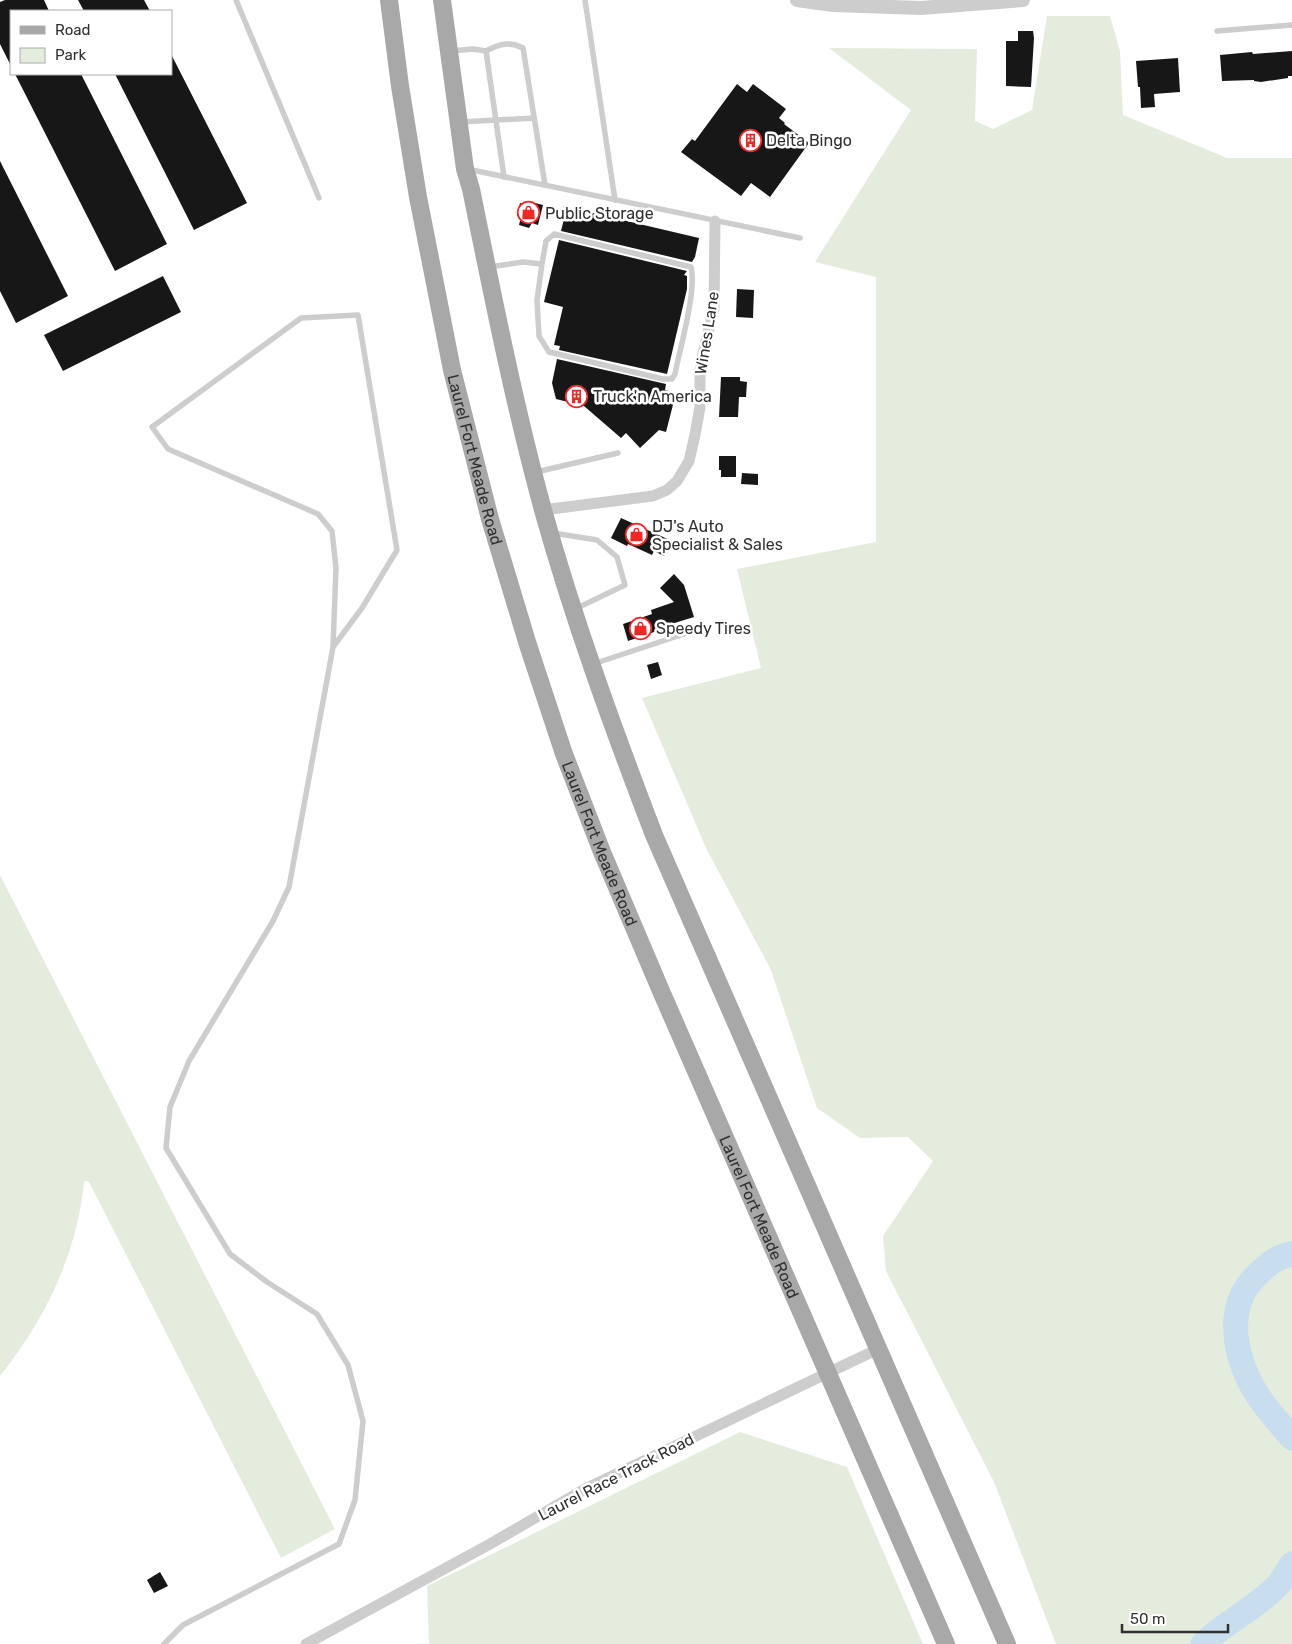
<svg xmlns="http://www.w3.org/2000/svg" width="1292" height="1644" font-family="Rubik,sans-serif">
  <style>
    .green { fill: #e4eddd }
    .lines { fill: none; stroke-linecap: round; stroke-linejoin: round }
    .river { stroke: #c8ddee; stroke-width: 25 }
    .building { fill: #171717 }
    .service { stroke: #cdcdcd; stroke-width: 5.5 }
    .minor { stroke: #cdcdcd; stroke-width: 11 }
    .tertiary { stroke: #cdcdcd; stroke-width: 14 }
    .primary { stroke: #a8a8a8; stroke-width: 18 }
    .labels { text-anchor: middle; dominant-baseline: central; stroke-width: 5; stroke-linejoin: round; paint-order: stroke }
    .poi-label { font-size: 16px; fill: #303030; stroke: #fff; text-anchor: start }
    .street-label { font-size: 16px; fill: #303030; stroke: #fff }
  </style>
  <rect width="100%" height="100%" fill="#fff"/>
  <!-- green -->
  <g class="green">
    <polygon points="1047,16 1110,16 1120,51 1123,115 1227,158 1292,158 1292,1644 1056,1644 994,1482 886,1271 883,1236 933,1161 908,1137 860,1138 817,1108 771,970 706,848 642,698 761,668 737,569 876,542 876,277 815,262 911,110 829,48 977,49 975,121 993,129 1032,110"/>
    <path d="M0,875l335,654 -54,29 -192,-376 -2,-1 -3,1c-7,72 -39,138 -84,194z"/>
    <polygon points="740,1432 847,1467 923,1644 429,1644 427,1586"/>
  </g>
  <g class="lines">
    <!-- river -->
    <g class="river">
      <path d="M1292,1254c-16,2 -27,13 -38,24 -31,33 -18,84 4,118 10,15 23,29 34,42"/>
      <path d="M1203,1644c22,-22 52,-35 74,-58 6,-6 10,-15 15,-22"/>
    </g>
  </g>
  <!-- building -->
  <g class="building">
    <polygon points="5,0 44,0 49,11 11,11 11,66 0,44 0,2"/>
    <polygon points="78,0 144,0 150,11 84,11"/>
    <polygon points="1018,31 1033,31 1034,38 1031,87 1006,86 1006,41 1018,41"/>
    <polygon points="1292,51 1292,76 1288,76 1288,78 1261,82 1254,81 1254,80 1222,81 1220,55 1252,52 1253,54"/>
    <polygon points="171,54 247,203 194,230 115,74 171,74"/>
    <polygon points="1178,58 1180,92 1154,94 1155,107 1141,108 1140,87 1138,87 1136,61"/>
    <polygon points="15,74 81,74 167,244 115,271"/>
    <polygon points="737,84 747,92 753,84 786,109 779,118 785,123 784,124 809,143 770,197 751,183 741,196 681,152 692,139 695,141"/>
    <polygon points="0,161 68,296 16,323 0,291"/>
    <polygon points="527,201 543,205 538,225 532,223 529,228 519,225 521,217 517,216 520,203 526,205"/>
    <polygon points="567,207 699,238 695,257 692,262 561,231"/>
    <polygon points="559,240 687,271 684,275 687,276 687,289 667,374 559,350 560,346 554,345 563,307 544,302"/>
    <polygon points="163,276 181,312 63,371 44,335"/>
    <polygon points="737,289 754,290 753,318 736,317"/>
    <polygon points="557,359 666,384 665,390 676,393 666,432 659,430 640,448 626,433 621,438 584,406 556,399 552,383"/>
    <polygon points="721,377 740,377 740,381 747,382 746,397 739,397 738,417 719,417"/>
    <polygon points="719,456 736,456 736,477 721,477 721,470 719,470"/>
    <polygon points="742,473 758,474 758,485 741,484"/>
    <polygon points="621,518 672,541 664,556 654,551 652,555 628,544 627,546 611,538"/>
    <polygon points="674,574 684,585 694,617 665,626 656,629 657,631 628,641 623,624 652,614 651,610 674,602 660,588"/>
    <polygon points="658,662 662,675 651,679 647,665"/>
    <polygon points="160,1572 168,1586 154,1593 147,1580"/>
  </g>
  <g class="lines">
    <!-- service -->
    <g class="service">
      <polyline points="236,0 319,198"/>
      <polyline points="585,0 615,200"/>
      <polyline points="1217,31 1292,25"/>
      <polyline points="451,51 473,49 486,51 504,177"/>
      <path d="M486,51c13,-7 24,-10 37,-3l22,137"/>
      <polyline points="460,122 534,118"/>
      <polyline points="467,169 800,238"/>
      <path d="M489,267l34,-5 19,2 -5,36 2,36 10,16 114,27h9l3,-5c5,-26 22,-84 16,-107l-137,-33 -8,7 -4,23"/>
      <polyline points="536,472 618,453"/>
      <polyline points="553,533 597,540 617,557 625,585 575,609"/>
      <polyline points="593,664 696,630"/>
      <polyline points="164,1644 183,1625 339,1544 355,1500 363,1421 348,1365 317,1314 267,1282 230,1254 166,1148 170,1107 189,1061 273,921 289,887 333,647 336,568 332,531 318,514 168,449 152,427 301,318 358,315 397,550 362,608 333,647"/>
    </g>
    <!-- minor -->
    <g class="minor">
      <polyline points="543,510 653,496 667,490 677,481 689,461 695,435 700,407 700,373 703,353 714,309 715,221"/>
      <polyline points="306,1644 490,1544 585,1489 878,1349"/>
    </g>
    <!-- tertiary -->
    <polyline class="tertiary" points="797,0 833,5 921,8 1023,0"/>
    <!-- primary -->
    <g class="primary">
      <path id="s1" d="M389,0l11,86 18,111 34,173 38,149 38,126 36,109 38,98 59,139 285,653"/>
      <path d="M442,0l23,169 6,20c22,108 43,215 72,321 31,111 70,218 111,325l353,809"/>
    </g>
  </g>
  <!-- icons -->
  <defs>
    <symbol id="building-ring" viewBox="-11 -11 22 22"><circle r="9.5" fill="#fff" stroke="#f12728" stroke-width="1.5"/><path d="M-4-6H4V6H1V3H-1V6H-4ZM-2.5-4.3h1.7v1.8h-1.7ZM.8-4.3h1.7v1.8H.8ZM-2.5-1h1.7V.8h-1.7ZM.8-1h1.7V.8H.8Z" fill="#f12728"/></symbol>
    <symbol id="shop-ring" viewBox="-11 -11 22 22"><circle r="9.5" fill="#fff" stroke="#f12728" stroke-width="1.5"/><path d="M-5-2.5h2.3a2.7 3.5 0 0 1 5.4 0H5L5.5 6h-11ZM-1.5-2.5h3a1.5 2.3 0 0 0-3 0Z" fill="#f12728"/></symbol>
  </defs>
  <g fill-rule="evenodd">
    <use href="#building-ring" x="738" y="128" width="25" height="25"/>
    <use href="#shop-ring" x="516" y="200" width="25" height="25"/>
    <use href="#building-ring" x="564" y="384" width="25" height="25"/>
    <use href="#shop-ring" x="624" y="522" width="25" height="25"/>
    <use href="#shop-ring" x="628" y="616" width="25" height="25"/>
  </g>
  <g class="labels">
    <!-- poi labels -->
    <g class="poi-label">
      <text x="766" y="140">Delta Bingo</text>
      <text x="545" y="213">Public Storage</text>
      <text x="593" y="396">Truck'n America</text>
      <text x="652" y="526">DJ's Auto<tspan x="652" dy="18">Specialist &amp; Sales</tspan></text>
      <text x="656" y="628">Speedy Tires</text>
    </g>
    <!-- street labels -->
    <g class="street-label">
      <text transform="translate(707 333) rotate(-81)">Wines Lane</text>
      <text stroke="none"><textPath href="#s1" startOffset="468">Laurel Fort Meade Road</textPath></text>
      <text stroke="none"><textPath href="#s1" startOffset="872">Laurel Fort Meade Road</textPath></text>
      <text stroke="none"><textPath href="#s1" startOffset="1278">Laurel Fort Meade Road</textPath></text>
      <text transform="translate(616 1477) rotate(-27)">Laurel Race Track Road</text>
    </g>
  </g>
  <!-- legend -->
  <rect x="10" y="10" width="162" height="65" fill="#ffffff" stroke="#acacac"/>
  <rect x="20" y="26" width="25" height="8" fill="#a8a8a8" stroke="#acacac"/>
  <text x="55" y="35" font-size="15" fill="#303030">Road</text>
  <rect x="20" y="48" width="25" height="15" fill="#e4eddd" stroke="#acacac"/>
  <text x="55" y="60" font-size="15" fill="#303030">Park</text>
  <!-- scale -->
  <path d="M1122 1624v8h106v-8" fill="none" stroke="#303030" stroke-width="2.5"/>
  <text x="1130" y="1624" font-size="15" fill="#303030" stroke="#ffffff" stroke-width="4" paint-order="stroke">50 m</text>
</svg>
